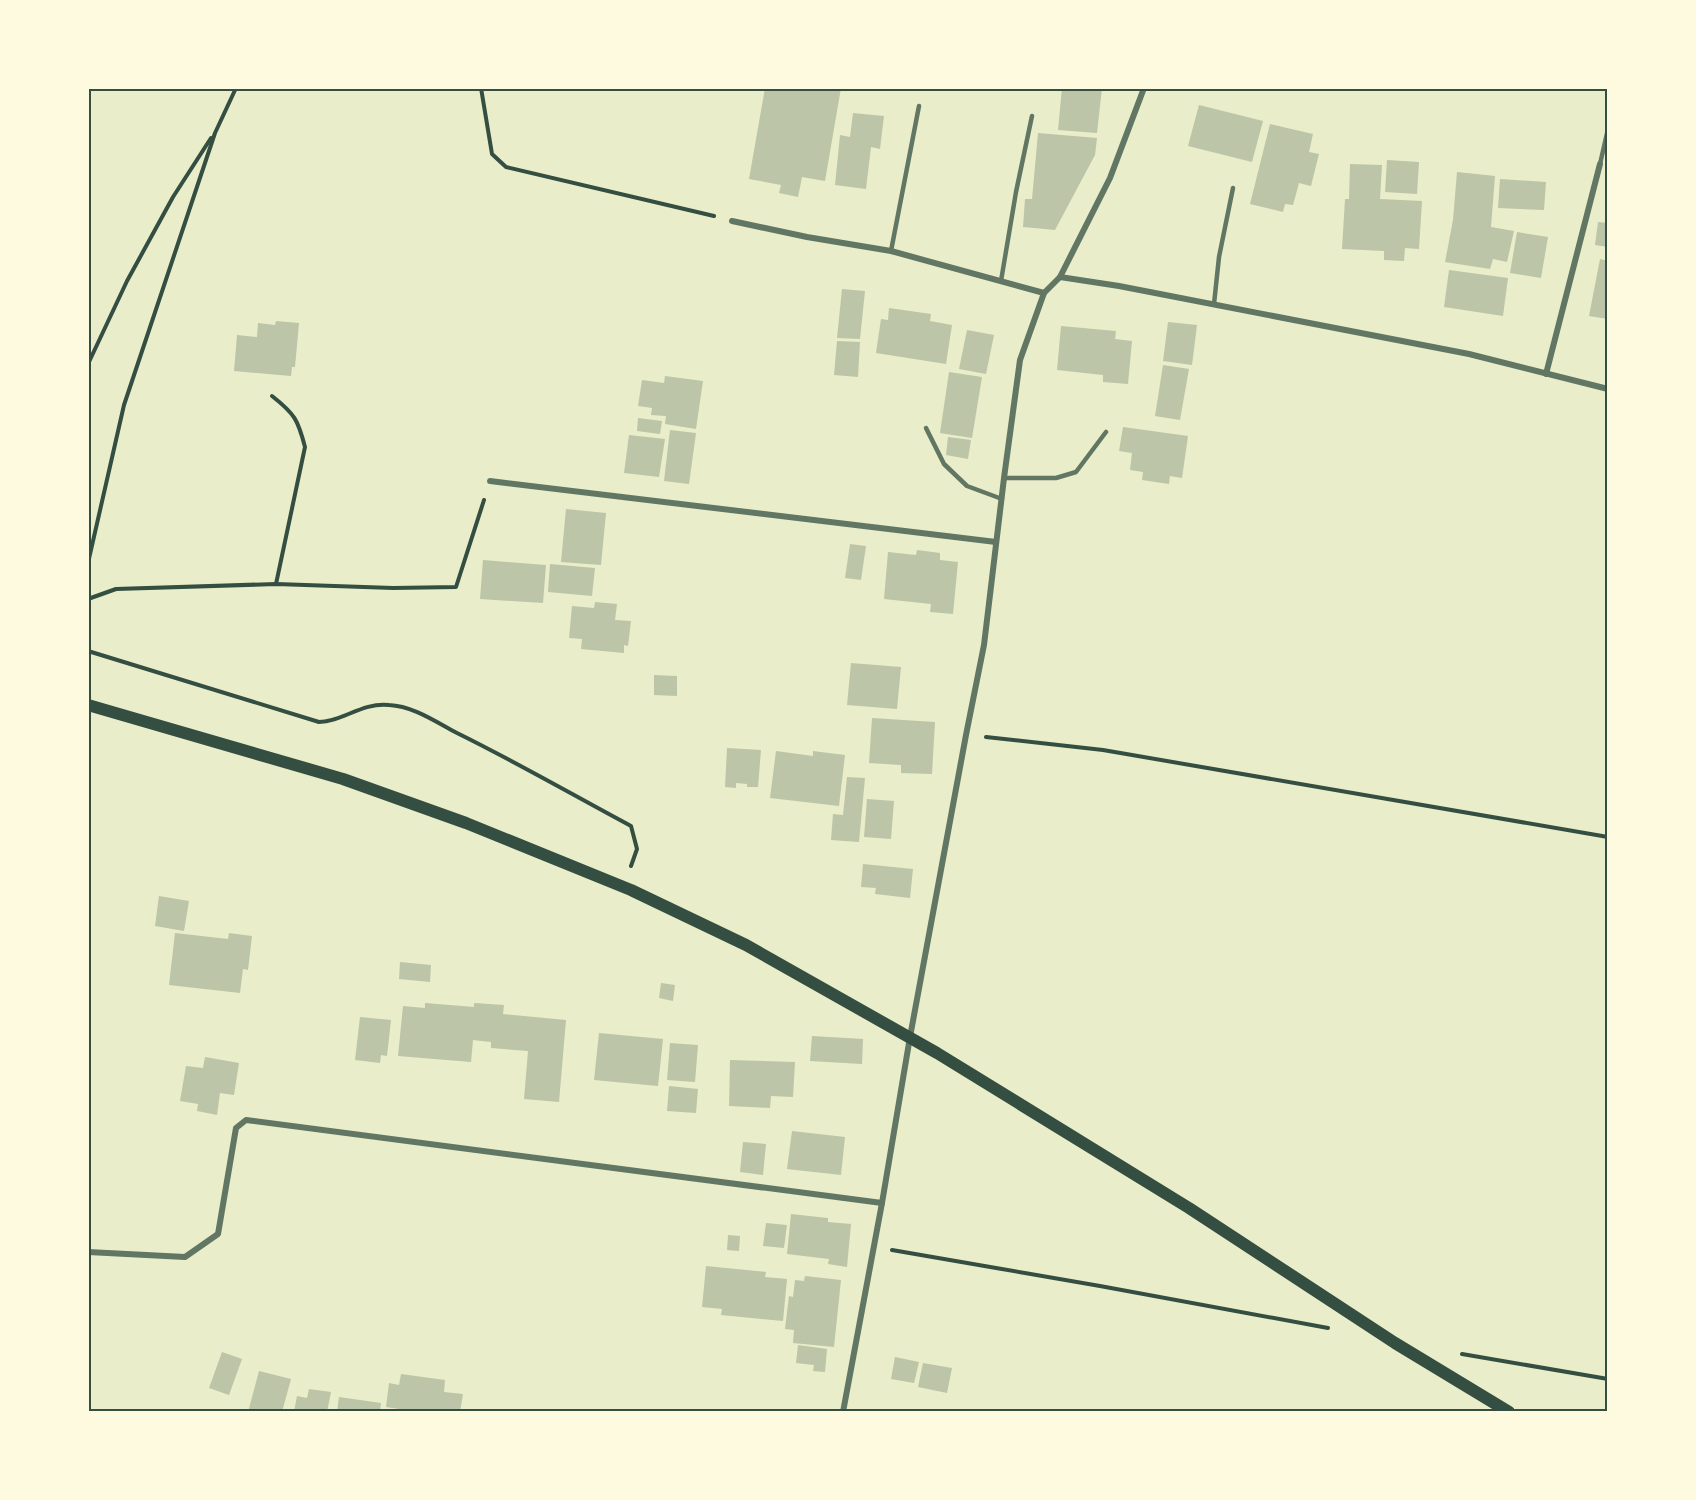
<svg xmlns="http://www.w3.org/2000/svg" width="1696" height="1500" font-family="Ubuntu,sans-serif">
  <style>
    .building { fill: #bcc5a7 }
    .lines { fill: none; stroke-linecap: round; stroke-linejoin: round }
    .path { stroke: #344e41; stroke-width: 4 }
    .service { stroke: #617663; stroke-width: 4.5 }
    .minor { stroke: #617663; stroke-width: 6 }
    .secondary { stroke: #344e41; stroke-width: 12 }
    .neatline { fill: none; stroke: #344e41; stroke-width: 2 }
  </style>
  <rect width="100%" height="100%" fill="#e9edc9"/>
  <!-- building -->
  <g class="building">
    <polygon points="765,88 780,90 781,88 841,88 825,181 802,177 798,197 779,193 781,185 749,179"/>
    <polygon points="1062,88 1102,88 1097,133 1058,130"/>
    <polygon points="1199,105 1263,121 1252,162 1188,146"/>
    <polygon points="853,113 884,116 880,149 871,147 866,189 835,185 840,135 850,137"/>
    <polygon points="1270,124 1313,134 1309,152 1319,154 1311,186 1299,183 1293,205 1285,204 1283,212 1250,204"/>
    <polygon points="1038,133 1097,138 1095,155 1055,230 1023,227 1025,199 1032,199"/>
    <polygon points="1387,160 1419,162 1417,194 1385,192"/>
    <polygon points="1350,164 1382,165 1380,199 1422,201 1419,249 1405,248 1404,261 1384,260 1384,251 1342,249 1345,199 1349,199"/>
    <polygon points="1457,172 1495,176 1491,227 1514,231 1507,262 1493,259 1490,269 1445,262 1453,220"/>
    <polygon points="1500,179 1546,182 1544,210 1498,208"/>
    <polygon points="1598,222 1608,223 1608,247 1595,245"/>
    <polygon points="1517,232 1548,237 1541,278 1510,273"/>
    <polygon points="1600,259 1608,261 1608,319 1589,316"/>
    <polygon points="1449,270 1508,278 1503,316 1444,307"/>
    <polygon points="842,289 865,291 860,339 837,338"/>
    <polygon points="889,308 931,314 930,321 952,325 946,364 876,353 881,319 888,320"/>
    <polygon points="276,321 299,323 295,367 292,367 291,376 234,371 237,335 257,337 258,323 275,325"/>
    <polygon points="1168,322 1197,325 1192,365 1163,361"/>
    <polygon points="1061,326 1116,331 1115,339 1132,341 1128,384 1103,382 1103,375 1057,370"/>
    <polygon points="967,330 994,335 986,374 959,369"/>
    <polygon points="837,341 860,342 858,377 834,375"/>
    <polygon points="1163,365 1189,369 1180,420 1155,416"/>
    <polygon points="949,372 982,377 972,438 940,433"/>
    <polygon points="665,376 703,381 696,429 665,424 666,416 651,415 652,408 638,406 642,380 664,383"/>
    <polygon points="638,418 662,421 660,434 637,431"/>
    <polygon points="1123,427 1188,436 1182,478 1170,476 1169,484 1142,480 1143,472 1130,470 1132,453 1119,451"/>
    <polygon points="670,430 696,433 689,484 664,481"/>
    <polygon points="629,435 665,439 659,477 624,473"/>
    <polygon points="948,437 971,440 968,459 946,455"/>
    <polygon points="566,509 606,513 601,565 561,562"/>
    <polygon points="850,544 866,546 861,580 845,578"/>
    <polygon points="917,550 940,553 940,560 958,562 953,614 930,612 931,604 884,599 888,552 916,555"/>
    <polygon points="483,560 546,565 543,603 480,599"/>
    <polygon points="550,564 595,568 592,596 548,592"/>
    <polygon points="595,602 617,604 615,620 631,621 628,646 624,645 624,653 581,649 582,639 569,638 572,606 594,608"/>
    <polygon points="851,663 901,667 897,709 847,705"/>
    <polygon points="654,675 677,676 677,696 654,695"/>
    <polygon points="872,718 935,722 932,774 901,773 901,765 869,763"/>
    <polygon points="727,748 761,750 758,787 747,787 747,784 736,783 736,788 725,787"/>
    <polygon points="776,751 813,756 813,751 845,755 839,806 770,798"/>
    <polygon points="847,777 865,778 859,842 831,840 833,814 843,815"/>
    <polygon points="867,799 894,801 891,839 864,837"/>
    <polygon points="863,864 913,869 910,898 875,894 876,888 861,887"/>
    <polygon points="159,896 189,901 184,931 155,926"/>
    <polygon points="175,933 228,939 229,933 252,936 248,970 243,969 240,993 169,985"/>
    <polygon points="400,962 431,965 430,982 399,979"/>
    <polygon points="661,983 675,985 673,1001 659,998"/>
    <polygon points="425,1003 474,1007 474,1003 504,1005 503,1014 566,1020 559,1102 524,1099 528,1051 491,1048 491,1042 473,1040 471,1062 398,1056 403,1006 425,1008"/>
    <polygon points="360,1017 391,1020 387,1056 381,1055 380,1063 355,1060"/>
    <polygon points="599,1033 663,1039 658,1086 594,1080"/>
    <polygon points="812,1036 863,1039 862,1064 810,1061"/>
    <polygon points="670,1043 698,1045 695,1082 667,1080"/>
    <polygon points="205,1057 239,1063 234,1095 220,1093 217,1115 197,1111 198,1104 180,1101 186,1066 203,1068"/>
    <polygon points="730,1060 795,1062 793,1097 771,1096 770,1108 729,1106"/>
    <polygon points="669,1086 698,1089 696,1113 667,1111"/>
    <polygon points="792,1131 845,1137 841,1175 787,1169"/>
    <polygon points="743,1142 766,1144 763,1175 740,1172"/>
    <polygon points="791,1214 828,1218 828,1222 851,1224 847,1267 828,1264 829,1259 787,1254"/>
    <polygon points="766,1223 787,1225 784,1248 763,1246"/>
    <polygon points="728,1235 740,1236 739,1251 727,1250"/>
    <polygon points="706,1266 766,1272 765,1277 787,1279 783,1321 721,1315 722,1309 702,1307"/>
    <polygon points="805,1276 841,1280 834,1347 793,1343 794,1330 785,1329 789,1296 793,1297 795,1280 804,1281"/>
    <polygon points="798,1345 827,1349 825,1372 813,1371 814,1365 796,1363"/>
    <polygon points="222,1352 242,1359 229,1395 209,1388"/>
    <polygon points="895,1357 919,1362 914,1383 891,1379"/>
    <polygon points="923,1363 952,1368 947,1393 918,1387"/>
    <polygon points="259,1371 291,1379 282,1412 248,1412"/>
    <polygon points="401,1374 445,1380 444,1392 463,1394 460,1412 419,1412 386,1407 389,1383 399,1385"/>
    <polygon points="309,1389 331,1392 327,1412 294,1412 297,1396 307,1398"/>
    <polygon points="339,1397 381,1403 380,1412 337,1412"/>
  </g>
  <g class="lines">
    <!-- path -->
    <g class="path">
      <polyline points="481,88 492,154 506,167 714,216"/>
      <polyline points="88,364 127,281 173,197 211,138"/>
      <path d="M272,396c23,18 26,24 33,51l-29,137"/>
      <polyline points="88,563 124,405 215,133 236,88"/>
      <polyline points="88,599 116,589 276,584 393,588 456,587 484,500"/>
      <path d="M88,651l231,71c23,0 43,-20 70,-17 24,1 47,17 68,28 59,29 116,62 174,93l6,23 -6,17"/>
      <polyline points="986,737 1103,750 1608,837"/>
      <polyline points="892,1250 1100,1286 1328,1328"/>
      <polyline points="1462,1354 1608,1379"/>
    </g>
    <!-- service -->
    <g class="service">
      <polyline points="1600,164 1608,129"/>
      <polyline points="891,251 919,106"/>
      <polyline points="1001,281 1016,192 1032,116"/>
      <polyline points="1214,304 1219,257 1233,188"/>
      <polyline points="926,428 944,464 967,486 1002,499"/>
      <polyline points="1004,478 1056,478 1076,472 1106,432"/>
    </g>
    <!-- minor -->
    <g class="minor">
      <polyline points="732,221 807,237 891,251 1044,293"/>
      <polyline points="1060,277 1119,286 1469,354 1608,389"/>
      <polyline points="1546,374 1600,164"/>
      <polyline points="490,481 996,542"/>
      <polyline points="88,1252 185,1257 218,1234 236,1128 246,1120 882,1203"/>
      <polyline points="843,1412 882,1203 910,1037 966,735 984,645 1004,478 1020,360 1044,293 1060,277 1110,178 1144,88"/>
    </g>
    <!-- secondary -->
    <polyline class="secondary" points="88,705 343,779 466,823 631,890 746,945 937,1053 1189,1208 1395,1343 1509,1412"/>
  </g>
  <!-- border -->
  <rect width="1696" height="1500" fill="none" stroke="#fefae0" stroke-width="180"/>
  <rect x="90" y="90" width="1516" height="1320" class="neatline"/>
</svg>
